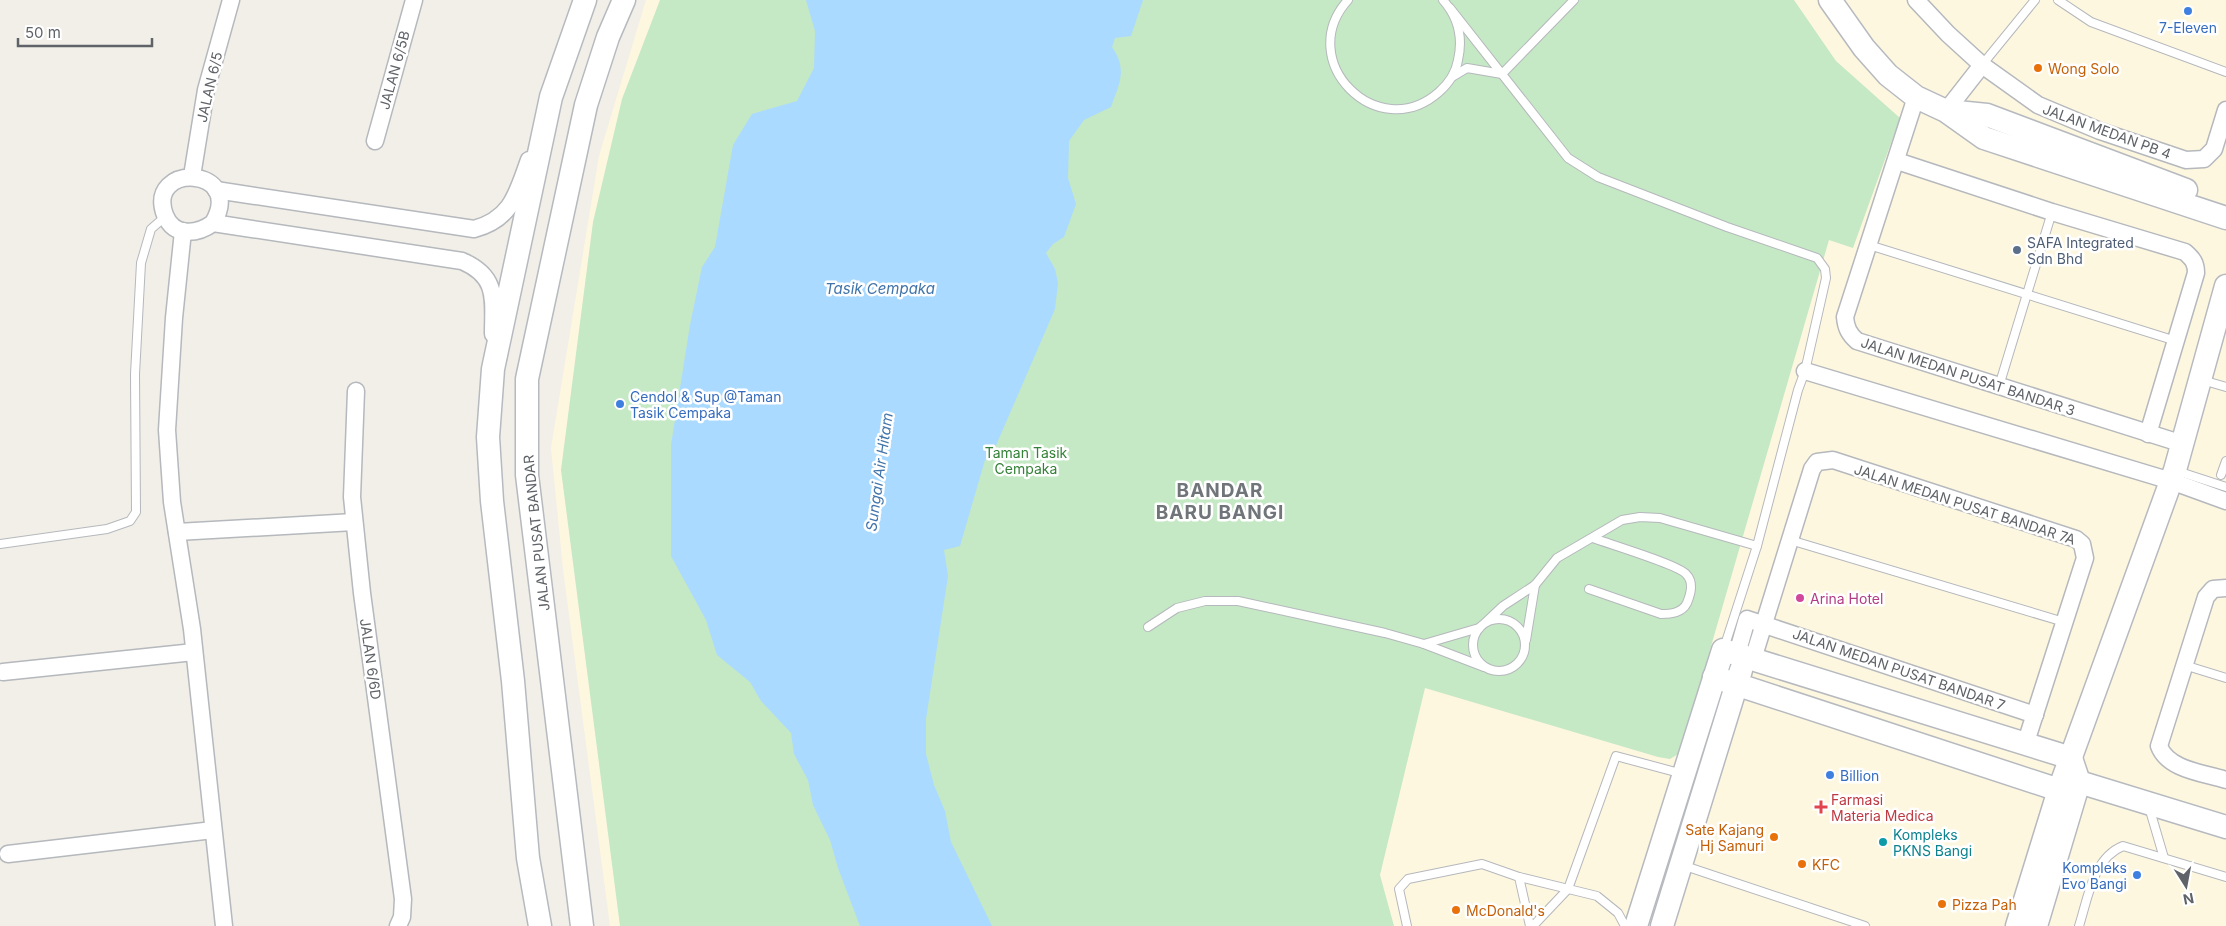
<svg xmlns="http://www.w3.org/2000/svg" width="2226" height="926" font-family="Inter,sans-serif">
  <style>
    .commercial { fill: #fef7e0 }
    .green { fill: #c5e8c5 }
    .water { fill: #aadaff }
    .lines { fill: none; stroke-linecap: round; stroke-linejoin: round }
    .lane-casing { stroke: #b5b8bc; stroke-width: 10 }
    .street-casing { stroke: #b5b8bc; stroke-width: 19 }
    .secondary-casing { stroke: #b6babf; stroke-width: 25 }
    .lane { stroke: #fff; stroke-width: 8 }
    .street { stroke: #fff; stroke-width: 16 }
    .secondary { stroke: #fff; stroke-width: 22 }
    .shop-dot { fill: #3f7fe0; stroke: #fff; stroke-width: 2 }
    .food-dot { fill: #e8710a; stroke: #fff; stroke-width: 2 }
    .service-dot { fill: #5c6f8a; stroke: #fff; stroke-width: 2 }
    .hotel-dot { fill: #d1479c; stroke: #fff; stroke-width: 2 }
    .health-dot { fill: #e0444e; stroke: #fff; stroke-width: 2 }
    .culture-dot { fill: #0f9aa8; stroke: #fff; stroke-width: 2 }
    .labels { text-anchor: middle; dominant-baseline: central; stroke-width: 5; stroke-linejoin: round; paint-order: stroke }
    .shop-label { font-size: 14px; fill: #366cbe; stroke: #fff; text-anchor: start }
    .food-label { font-size: 14px; fill: #c56008; stroke: #fff; text-anchor: start }
    .street-label { font-size: 14px; fill: #5f6368; stroke: #fff }
    .service-label { font-size: 14px; fill: #4e5e75; stroke: #fff; text-anchor: start }
    .park-label { font-size: 14px; fill: #348238; stroke: #fff }
    .hotel-label { font-size: 14px; fill: #b23c85; stroke: #fff; text-anchor: start }
    .health-label { font-size: 14px; fill: #be3a42; stroke: #fff; text-anchor: start }
    .culture-label { font-size: 14px; fill: #0d838f; stroke: #fff; text-anchor: start }
    .water-label { font-size: 15px; font-style: italic; fill: #4174aa; stroke: #fff }
    .district-label { font-size: 19px; font-weight: bold; letter-spacing: 1px; fill: #70757a; stroke: #fff }
  </style>
  <rect width="100%" height="100%" fill="#f1efe8"/>
  <!-- commercial -->
  <polygon class="commercial" points="646,0 2226,0 2226,926 610,926 563,569 551,448 599,156"/>
  <!-- green -->
  <polygon class="green" points="660,0 1794,0 1836,61 1900,118 1853,248 1829,240 1680,753 1670,759 1658,757 1425,688 1380,875 1394,926 620,926 561,470 593,222 622,99"/>
  <!-- water -->
  <path class="water" d="M806,0h337l-12,36 -16,2 -3,9c16,23 7,37 -1,60l-27,13 -15,21 -1,37 8,26 -12,33 -11,7 -7,9 9,16 3,14 -3,26 -61,141 -9,10 -25,86 -16,4 4,26 -22,143v35l8,31 11,26 6,31 41,84h-132l-22,-58 -8,-28 -17,-35 -5,-25 -14,-26 -3,-21 -30,-32 -11,-19 -33,-27 -11,-35 -35,-64v-111l19,-120 12,-58 13,-20 18,-102 19,-31 45,-13 17,-33 1,-37z"/>
  <g class="lines">
    <defs>
      <g id="lane">
        <path d="M1348,0c-55,61 30,146 91,92 9,-8 17,-20 19,-32 5,-22 0,-43 -15,-60"/>
        <polyline points="2058,0 2091,22 2226,72"/>
        <polyline points="1450,8 1568,158 1598,177 1727,227 1817,258 1825,269 1826,278 1805,371 1798,390 1757,546 1724,648"/>
        <polyline points="1982,65 2035,0"/>
        <polyline points="1502,74 1574,0"/>
        <polyline points="1452,77 1467,68 1502,74"/>
        <polyline points="1869,245 2176,341"/>
        <polyline points="2202,380 2226,387"/>
        <polyline points="1999,386 2052,212"/>
        <polyline points="2177,471 2226,487"/>
        <polyline points="2221,475 2226,461"/>
        <polyline points="1790,540 2064,622"/>
        <polyline points="0,544 107,529 130,521 136,512 135,374 141,263 151,229 166,216"/>
        <path d="M1589,589l72,25c10,0 21,-1 26,-11 4,-10 7,-21 -1,-29 -7,-9 -77,-30 -93,-36"/>
        <circle cx="1499" cy="645" r="26"/>
        <polyline points="1486,622 1503,606 1535,585 1557,558 1622,520 1640,517 1660,518 1757,546"/>
        <polyline points="1148,627 1177,608 1205,601 1238,601 1385,633 1424,644 1484,667"/>
        <polyline points="1526,640 1535,585"/>
        <polyline points="1424,644 1479,628"/>
        <polyline points="2184,665 2226,678"/>
        <polyline points="2149,807 2164,858"/>
        <polyline points="1682,865 1865,926"/>
        <polyline points="1519,877 1530,926"/>
        <polyline points="1407,926 1399,889 1408,879 1482,864 1519,877 1597,896 1618,913 1625,926"/>
        <polyline points="1533,926 1568,889 1616,756 1683,774"/>
        <path d="M2079,926c9,-28 14,-68 44,-80l103,31"/>
      </g>
      <g id="street">
        <polyline points="1916,0 1948,34 1982,65 2038,105 2100,131 2186,160 2204,159 2214,149 2226,110"/>
        <path d="M1916,97l-71,220c1,11 4,17 12,24l326,103"/>
        <polyline points="1946,111 1982,65"/>
        <polyline points="375,141 414,0"/>
        <path d="M1897,161l155,51 133,40c8,7 11,11 11,21l-48,161"/>
        <polyline points="192,176 206,90 231,0"/>
        <path d="M216,190l258,39c38,-10 43,-36 55,-69"/>
        <path d="M213,223c33,-57 -68,-61 -48,-8 9,23 33,19 48,8l249,38c37,16 31,39 31,73"/>
        <polyline points="183,231 174,318 167,430 172,502 192,629 224,926"/>
        <polyline points="1805,371 2171,481 2226,501"/>
        <polyline points="356,391 352,497 362,593 403,899 402,917 398,926"/>
        <polyline points="177,532 354,522"/>
        <path d="M2226,588l-13,1 -7,8 -47,149c9,24 45,27 67,34"/>
        <polyline points="1737,654 1747,619 2035,715"/>
        <polyline points="1753,659 1812,469 1817,462 1833,460 2076,539 2082,544 2085,558 2025,745"/>
        <polyline points="3,672 194,652"/>
        <polyline points="8,854 213,830"/>
      </g>
      <g id="secondary">
        <polyline points="1830,0 1864,48 1888,75 1916,97 1946,111 1984,138 2226,218"/>
        <polyline points="1947,111 1987,115 2186,190"/>
        <polyline points="1714,677 2059,790 2072,785"/>
        <polyline points="2079,782 2226,827"/>
        <polyline points="540,926 528,858 513,681 492,501 488,437 493,369 551,97 585,0"/>
        <polyline points="582,926 527,475 527,379 586,105 608,37 624,0"/>
        <polyline points="1636,926 1723,650 2071,758 2079,782 2036,926"/>
        <polyline points="1662,926 1741,670"/>
        <polyline points="2017,926 2059,790 2175,470 2226,286"/>
      </g>
    </defs>
    <!-- lane casing -->
    <use href="#lane" class="lane-casing"/>
    <!-- street casing -->
    <use href="#street" class="street-casing"/>
    <!-- secondary casing -->
    <use href="#secondary" class="secondary-casing"/>
    <!-- lane -->
    <use href="#lane" class="lane"/>
    <!-- street -->
    <use href="#street" class="street"/>
    <!-- secondary -->
    <use href="#secondary" class="secondary"/>
  </g>
  <!-- markers -->
  <g class="shop-dot">
    <circle cx="2188" cy="11" r="5"/>
    <circle cx="620" cy="404" r="5"/>
    <circle cx="1830" cy="775" r="5"/>
    <circle cx="2137" cy="875" r="5"/>
  </g>
  <g class="food-dot">
    <circle cx="2038" cy="68" r="5"/>
    <circle cx="1774" cy="837" r="5"/>
    <circle cx="1802" cy="864" r="5"/>
    <circle cx="1942" cy="904" r="5"/>
    <circle cx="1456" cy="910" r="5"/>
  </g>
  <circle class="service-dot" cx="2017" cy="250" r="5"/>
  <circle class="hotel-dot" cx="1800" cy="598" r="5"/>
  <path class="health-dot" d="M1818.5 799.5h5v5h5v5h-5v5h-5v-5h-5v-5h5z"/>
  <circle class="culture-dot" cx="1883" cy="842" r="5"/>
  <g class="labels">
    <!-- shop labels -->
    <g class="shop-label">
      <text x="2188" y="27" text-anchor="middle">7-Eleven</text>
      <text x="630" y="396">Cendol &amp; Sup @Taman<tspan x="630" dy="16">Tasik Cempaka</tspan></text>
      <text x="1840" y="775">Billion</text>
      <text x="2127" y="867" text-anchor="end">Kompleks<tspan x="2127" dy="16">Evo Bangi</tspan></text>
    </g>
    <!-- food labels -->
    <g class="food-label">
      <text x="2048" y="68">Wong Solo</text>
      <text x="1764" y="829" text-anchor="end">Sate Kajang<tspan x="1764" dy="16">Hj Samuri</tspan></text>
      <text x="1812" y="864">KFC</text>
      <text x="1952" y="904">Pizza Pah</text>
      <text x="1466" y="910">McDonald's</text>
    </g>
    <!-- street labels -->
    <g class="street-label">
      <text transform="translate(394 70) rotate(-75)">JALAN 6/5B</text>
      <text transform="translate(209 87) rotate(-77)">JALAN 6/5</text>
      <text transform="translate(2107 131) rotate(20)">JALAN MEDAN PB 4</text>
      <text transform="translate(1968 376) rotate(18)">JALAN MEDAN PUSAT BANDAR 3</text>
      <text transform="translate(1965 504) rotate(18)">JALAN MEDAN PUSAT BANDAR 7A</text>
      <text transform="translate(536 533) rotate(-96)">JALAN PUSAT BANDAR</text>
      <text transform="translate(371 659) rotate(82)">JALAN 6/6D</text>
      <text transform="translate(1899 669) rotate(19)">JALAN MEDAN PUSAT BANDAR 7</text>
    </g>
    <!-- service labels -->
    <g class="service-label">
      <text x="2027" y="242">SAFA Integrated<tspan x="2027" dy="16">Sdn Bhd</tspan></text>
    </g>
    <!-- park labels -->
    <g class="park-label">
      <text x="1026" y="452">Taman Tasik<tspan x="1026" dy="16">Cempaka</tspan></text>
    </g>
    <!-- hotel labels -->
    <g class="hotel-label">
      <text x="1810" y="598">Arina Hotel</text>
    </g>
    <!-- health labels -->
    <g class="health-label">
      <text x="1831" y="799">Farmasi<tspan x="1831" dy="16">Materia Medica</tspan></text>
    </g>
    <!-- culture labels -->
    <g class="culture-label">
      <text x="1893" y="834">Kompleks<tspan x="1893" dy="16">PKNS Bangi</tspan></text>
    </g>
    <!-- water labels -->
    <g class="water-label">
      <text x="880" y="288">Tasik Cempaka</text>
      <text transform="translate(879 472) rotate(-82)">Sungai Air Hitam</text>
    </g>
    <!-- district labels -->
    <g class="district-label">
      <text x="1220" y="490">BANDAR<tspan x="1220" dy="22">BARU BANGI</tspan></text>
    </g>
  </g>
  <!-- north arrow -->
  <g transform="translate(2186 886) rotate(169)" stroke="#ffffff" stroke-width="4" paint-order="stroke">
  <path d="M0-4L9 19L0 12L-9 19Z" fill="#5f6368"/>
  <text y="-8" font-size="14" font-weight="bold" text-anchor="middle" fill="#5f6368">N</text>
  </g>
  <!-- scale -->
  <path d="M18 38v8h134v-8" fill="none" stroke="#5f6368" stroke-width="2.5"/>
  <text x="25" y="38" font-size="15" fill="#5f6368" stroke="#ffffff" stroke-width="4" paint-order="stroke">50 m</text>
</svg>
